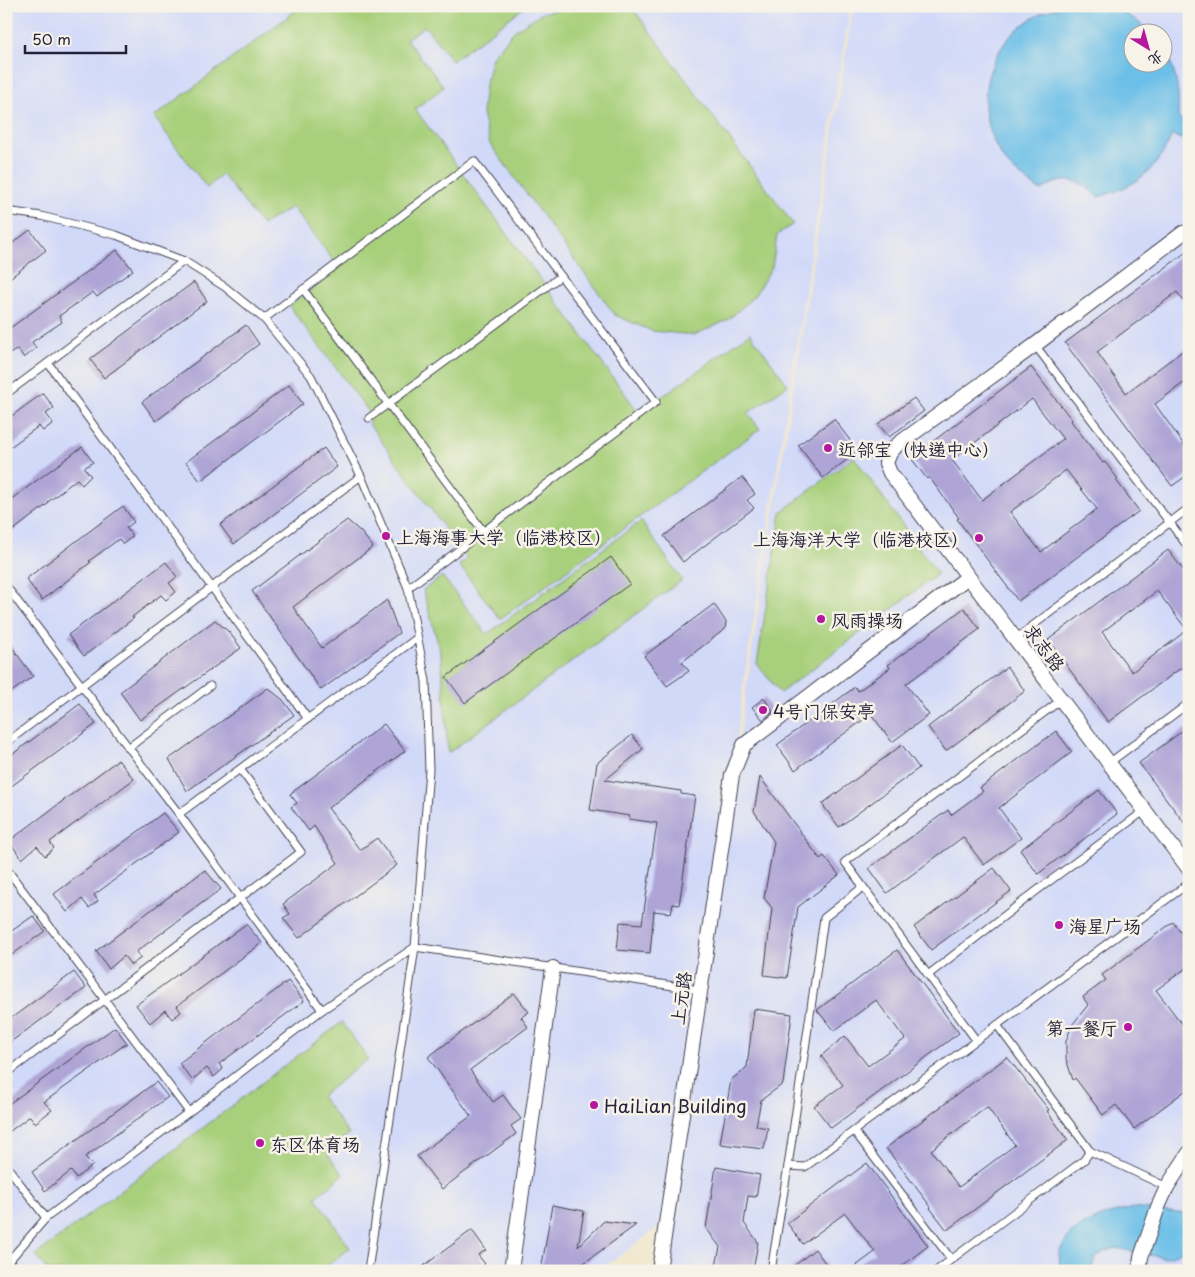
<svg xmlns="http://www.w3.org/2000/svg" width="1195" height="1277" font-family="'Playpen Sans','LXGW WenKai TC',sans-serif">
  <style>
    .built { fill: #d1d9f9; fill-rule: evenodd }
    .green { fill: #a8d07b; stroke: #65795b }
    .water { fill: #6cbfe8; stroke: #477092 }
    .building { fill: #aea4d6; fill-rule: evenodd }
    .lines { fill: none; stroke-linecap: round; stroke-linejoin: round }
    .service-casing { stroke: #414051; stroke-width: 9 }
    .minor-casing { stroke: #414051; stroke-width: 16 }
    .service { stroke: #fff; stroke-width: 7 }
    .minor { stroke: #fff; stroke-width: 14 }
    .poi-dot { fill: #b5179e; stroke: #f7f3e8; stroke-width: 2 }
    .labels { text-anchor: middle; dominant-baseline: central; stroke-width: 5; stroke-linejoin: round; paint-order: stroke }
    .poi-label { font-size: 18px; fill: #22223b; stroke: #f7f3e8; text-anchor: start }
    .street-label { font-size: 18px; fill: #22223b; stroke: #f7f3e8 }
  </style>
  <rect width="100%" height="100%" fill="#f7f3e8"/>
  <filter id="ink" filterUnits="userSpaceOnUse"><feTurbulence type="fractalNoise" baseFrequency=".02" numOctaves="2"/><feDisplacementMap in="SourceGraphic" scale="10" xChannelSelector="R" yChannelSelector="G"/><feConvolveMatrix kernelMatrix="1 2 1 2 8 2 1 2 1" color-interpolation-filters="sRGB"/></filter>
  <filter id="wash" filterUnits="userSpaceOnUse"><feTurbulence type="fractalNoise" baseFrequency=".0096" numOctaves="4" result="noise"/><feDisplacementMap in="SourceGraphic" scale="20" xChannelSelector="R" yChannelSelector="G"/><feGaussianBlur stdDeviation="1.12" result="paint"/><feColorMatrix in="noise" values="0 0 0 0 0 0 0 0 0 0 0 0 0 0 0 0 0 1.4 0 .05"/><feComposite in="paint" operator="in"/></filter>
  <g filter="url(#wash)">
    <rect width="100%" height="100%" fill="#f0e7cd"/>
    <!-- built -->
    <g class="built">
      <polygon points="6,6 850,6 742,694 732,775 666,1222 598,1271 6,1271"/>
      <path d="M853,6h336v1265h-526l72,-494 10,-81zM1132,32h30v30h-30z"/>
    </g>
    <!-- green -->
    <g class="green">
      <polygon points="302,6 526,6 452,61 425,26 406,39 444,87 415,109 639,413 750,333 788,385 748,413 760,429 500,619 459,565 467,559 369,424 369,412 289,306 339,268 292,207 262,225 222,174 207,188 154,117"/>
      <polygon points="573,6 602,8 604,6 631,6 793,224 777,235 772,267 754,296 728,320 694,335 652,331 615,315 490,144 482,114 485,85 492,57 515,30 542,13"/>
      <polygon points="854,457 938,574 780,693 757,664 781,512"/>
      <polygon points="641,521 682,580 448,753 441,654 423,590 442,576 487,634"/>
      <polygon points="342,1022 368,1059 321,1096 349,1134 326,1152 343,1175 316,1197 350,1248 320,1271 48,1271 36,1255"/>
    </g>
    <!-- water -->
    <g class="water">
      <path d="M1065,6c12,0 24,-1 36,0 18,2 37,14 49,26h-18v30h30l1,-15c13,22 17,44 15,70l11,10v15l-17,-7c-15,36 -37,52 -74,62 -17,-19 -37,-22 -57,-6 -14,-10 -30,-20 -40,-36 -38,-58 -5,-136 64,-149z"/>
      <polygon points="1133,1208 1187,1214 1189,1213 1189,1246 1177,1254 1165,1258 1116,1248 1104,1252 1095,1258 1091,1271 1060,1271 1059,1252 1070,1234 1084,1224 1109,1214"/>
    </g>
    <g id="blocks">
      <!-- building -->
      <g class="building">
        <polygon points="30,230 46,250 6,281 6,248"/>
        <polygon points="117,250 133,270 97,297 93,292 59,316 62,322 32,342 36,348 24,358 18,349 6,356 6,331"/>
        <polygon points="1189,250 1189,308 1177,292 1097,352 1126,393 1189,346 1189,379 1155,404 1184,445 1189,442 1189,474 1172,486 1065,343"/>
        <polygon points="194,282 207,301 104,378 90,359"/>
        <polygon points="246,325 259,344 156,421 142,402"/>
        <path d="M1031,367l41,53 -1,1 32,42 2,-1 13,17 -2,1 23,31 -121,90 -61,-82 2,-1 -30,-41 -2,2 -16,-21zM1032,399l31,40 -81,61 -30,-40zM1066,470l31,39 -56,43 -31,-40z"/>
        <polygon points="289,385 303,404 200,481 186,462"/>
        <polygon points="43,393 54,408 46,414 53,423 43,431 39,426 6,450 6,420"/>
        <polygon points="914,398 924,411 889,437 878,424"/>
        <polygon points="834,419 858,451 823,478 798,445"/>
        <polygon points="82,447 93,462 84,468 91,476 82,485 77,479 48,502 49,503 6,536 6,503"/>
        <polygon points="324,448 337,467 234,544 220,525"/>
        <polygon points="742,477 755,494 747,500 754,508 683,562 664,536"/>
        <polygon points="123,506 134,522 126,528 133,536 123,544 119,539 89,561 91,562 42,600 26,579"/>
        <polygon points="347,520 361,532 373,547 293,607 322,648 387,600 399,633 321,690 252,591"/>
        <path d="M1168,550l21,27v85l-81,60 -60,-82zM1157,591l30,39 -55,42 -30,-40z"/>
        <polygon points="611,557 630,584 465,703 446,677"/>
        <polygon points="166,562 177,577 169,583 176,592 166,600 161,595 132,617 134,618 84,656 68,635"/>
        <polygon points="714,604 726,622 725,629 682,662 689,671 667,686 644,656"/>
        <polygon points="964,608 980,629 906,684 929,715 892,742 871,714 795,770 777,745 855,687 858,691 890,668 888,665"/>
        <polygon points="215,620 229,632 241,648 140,720 120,692"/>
        <polygon points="6,639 33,676 6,696"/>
        <polygon points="1007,667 1025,691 946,751 928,727"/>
        <polygon points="268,688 283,700 294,715 187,791 169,759"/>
        <polygon points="764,698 773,712 763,720 752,707"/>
        <polygon points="80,704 96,724 6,790 6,759"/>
        <polygon points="384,724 405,751 328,808 360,850 377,838 397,865 299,938 283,918 290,914 283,904 338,863 314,826 309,831 291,807 297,803 290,794"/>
        <polygon points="1189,726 1189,829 1139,763"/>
        <polygon points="1056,731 1072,752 999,808 1021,838 984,865 963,837 887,893 869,868 948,810 951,815 983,791 980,788"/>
        <polygon points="632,735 643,749 605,780 681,791 681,794 695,796 679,905 673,904 671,913 654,911 650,953 617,950 620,922 642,924 657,823 629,819 630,816 590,810 597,763"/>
        <polygon points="902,745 919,768 839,827 822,804"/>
        <polygon points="118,760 134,779 50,842 54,848 45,856 37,846 22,859 9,841"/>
        <polygon points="760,777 820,859 824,856 839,875 798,907 787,978 764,975 772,908 764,898 774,842 754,811"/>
        <polygon points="1099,790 1117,814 1038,874 1020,850"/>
        <polygon points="163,813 179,832 94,895 98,901 89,908 82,899 67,912 54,894"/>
        <polygon points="994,868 1011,891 931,950 914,927"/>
        <polygon points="205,870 221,889 136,952 141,958 131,965 124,956 109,969 96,951"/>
        <polygon points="33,916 45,931 6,959 6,935"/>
        <polygon points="1173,922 1189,944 1189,966 1156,990 1189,1033 1189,1088 1134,1129 1116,1105 1103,1115 1075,1078 1073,1080 1066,1059 1066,1041 1072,1025 1088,1005 1083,997 1106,980 1102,975"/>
        <polygon points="246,924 262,943 177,1006 181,1012 172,1019 165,1010 150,1023 136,1005"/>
        <polygon points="897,950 959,1033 831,1128 814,1106 843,1085 821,1056 845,1036 868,1066 905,1039 876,1000 834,1031 817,1010"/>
        <polygon points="74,972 86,988 6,1045 6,1022"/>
        <polygon points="288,981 304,1001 219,1064 223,1069 214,1077 207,1068 192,1080 179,1063"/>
        <polygon points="514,993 529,1012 521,1017 528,1027 470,1070 493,1102 503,1095 521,1119 511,1126 516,1134 442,1189 417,1156 471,1116 428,1057"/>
        <polygon points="754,1009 792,1014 783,1084 761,1100 756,1126 768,1128 764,1149 720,1144 731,1080 747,1067"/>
        <polygon points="115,1027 127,1043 44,1102 52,1110 35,1123 30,1116 6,1134 6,1106"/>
        <path d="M1007,1057l42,53 -2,1 21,29 -121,90 -17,-22 1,-1 -45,-59zM987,1107l28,38 -56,42 -28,-37z"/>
        <polygon points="156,1082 168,1097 85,1157 93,1165 76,1178 71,1171 45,1191 32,1172"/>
        <polygon points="867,1163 928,1246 895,1271 849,1271 875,1252 845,1213 803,1244 787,1223"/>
        <polygon points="716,1167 760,1175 756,1197 748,1196 744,1223 758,1242 753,1271 715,1271 720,1247 706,1228"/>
        <polygon points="552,1205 584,1211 578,1247 604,1221 636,1225 573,1271 541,1271"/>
        <polygon points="472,1230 486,1250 478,1255 485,1264 477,1271 417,1271"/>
        <polygon points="815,1249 831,1271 788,1271"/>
      </g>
    </g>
  </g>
  <g filter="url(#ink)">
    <use href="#blocks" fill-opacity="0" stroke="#414051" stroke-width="1"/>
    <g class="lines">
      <defs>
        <g id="service">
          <polyline points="6,211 41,216 116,235 184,261 225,287 264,319 311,376 361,476 408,588 426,681 429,770 415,947 322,1010 189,1112 46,1218 7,1263 6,1267"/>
          <polyline points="303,289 483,531"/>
          <polyline points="264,319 474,161 656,402 408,588"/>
          <polyline points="1035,345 1189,548"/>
          <polyline points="48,363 308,719"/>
          <polyline points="6,394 184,261"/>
          <polyline points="369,418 561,276"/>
          <polyline points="6,586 179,814 322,1010"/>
          <polyline points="1015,639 1189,508"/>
          <polyline points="6,743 212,587 361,476"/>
          <polyline points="128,748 210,686"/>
          <polyline points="1109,763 1189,703"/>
          <polyline points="179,814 417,638"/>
          <polyline points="6,868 189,1112"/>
          <polyline points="928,975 1035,892 1144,811"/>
          <polyline points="976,1040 845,862 1061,700"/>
          <polyline points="6,1074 301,852 240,769"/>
          <polyline points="854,1131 951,1259"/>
          <polyline points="6,1165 46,1218"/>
          <polyline points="788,1166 805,1167 997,1025"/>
          <polyline points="1167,1187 1090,1151 997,1025 1189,883"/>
          <polyline points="368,1271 415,947 700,990"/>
          <polyline points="771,1271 788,1166 824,918 863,887"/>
          <polyline points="936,1271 1084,1160 1090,1151"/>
        </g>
        <g id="minor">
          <polyline points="1189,232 1183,233 1035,345 897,445 890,453 886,463 890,473 1189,869"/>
          <polyline points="511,1271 553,968"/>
          <polyline points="659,1271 732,775 744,745 968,577"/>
          <polyline points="1139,1271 1141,1257 1158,1207 1167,1187 1189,1153"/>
        </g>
      </defs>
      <!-- service casing -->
      <use href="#service" class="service-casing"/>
      <!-- minor casing -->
      <use href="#minor" class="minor-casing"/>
      <!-- service -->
      <use href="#service" class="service"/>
      <!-- minor -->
      <use href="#minor" class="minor"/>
    </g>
  </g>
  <!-- markers -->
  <g class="poi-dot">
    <circle cx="828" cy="448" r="5"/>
    <circle cx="386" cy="536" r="5"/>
    <circle cx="979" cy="538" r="5"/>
    <circle cx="821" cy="619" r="5"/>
    <circle cx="763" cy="710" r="5"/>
    <circle cx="1059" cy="925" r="5"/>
    <circle cx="1128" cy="1027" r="5"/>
    <circle cx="594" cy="1105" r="5"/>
    <circle cx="260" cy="1143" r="5"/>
  </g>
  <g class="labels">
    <!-- poi labels -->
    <g class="poi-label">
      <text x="838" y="448">近邻宝（快递中心）</text>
      <text x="396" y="536">上海海事大学（临港校区）</text>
      <text x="969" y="538" text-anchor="end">上海海洋大学（临港校区）</text>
      <text x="831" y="619">风雨操场</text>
      <text x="773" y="710">4号门保安亭</text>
      <text x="1069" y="925">海星广场</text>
      <text x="1118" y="1027" text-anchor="end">第一餐厅</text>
      <text x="604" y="1105">HaiLian Building</text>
      <text x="270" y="1143">东区体育场</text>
    </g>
    <!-- street labels -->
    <g class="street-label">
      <text transform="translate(1045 647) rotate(53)">求志路</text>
      <text transform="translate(680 998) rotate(-82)">上元路</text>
    </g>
  </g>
  <!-- margin -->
  <rect width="1195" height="1277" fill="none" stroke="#f7f3e8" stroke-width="25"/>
  <!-- north arrow -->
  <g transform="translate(1148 48) rotate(143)"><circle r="24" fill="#f7f3e8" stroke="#a29fa3"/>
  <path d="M0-4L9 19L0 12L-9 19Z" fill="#b5179e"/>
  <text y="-8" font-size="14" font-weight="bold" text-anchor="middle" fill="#22223b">北</text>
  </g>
  <!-- scale -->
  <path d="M25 45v8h101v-8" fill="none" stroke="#22223b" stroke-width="2.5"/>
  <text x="32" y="45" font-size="15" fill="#22223b" stroke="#f7f3e8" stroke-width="4" paint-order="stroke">50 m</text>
</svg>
